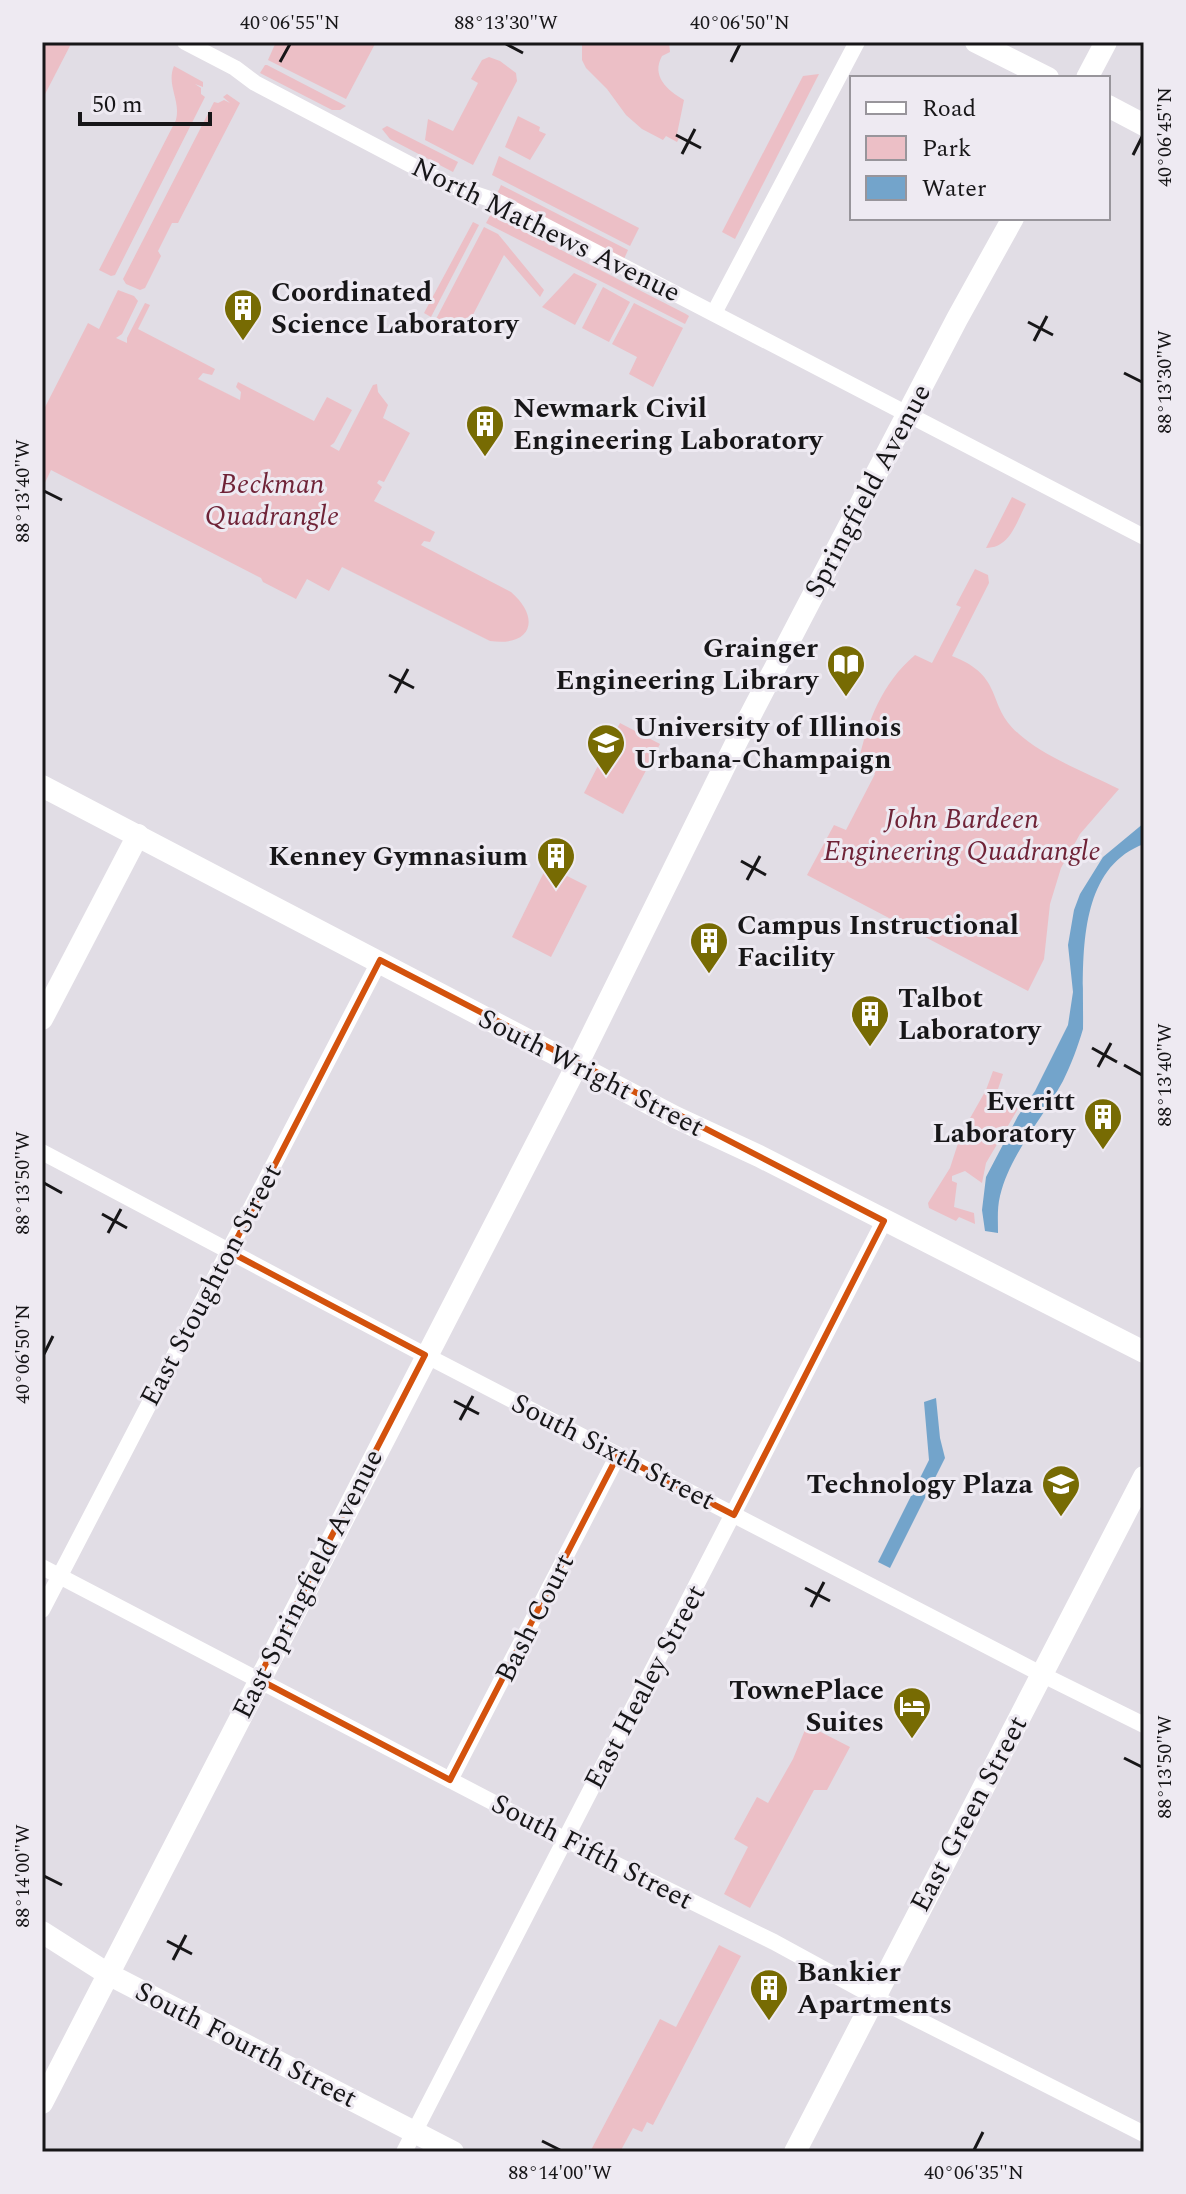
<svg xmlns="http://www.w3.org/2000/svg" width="1186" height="2194" font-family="Spectral,serif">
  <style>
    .green { fill: #ecbfc6 }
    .water { fill: #73a4cb }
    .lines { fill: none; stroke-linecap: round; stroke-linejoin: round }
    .stream { stroke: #73a4cb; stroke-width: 5 }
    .street { stroke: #fff; stroke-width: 16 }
    .secondary { stroke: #fff; stroke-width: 22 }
    .marked { fill: none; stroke: #d3520d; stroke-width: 6; stroke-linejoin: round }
    .ticks { fill: none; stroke: #171618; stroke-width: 3 }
    .labels { text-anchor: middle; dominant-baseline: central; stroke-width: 6; stroke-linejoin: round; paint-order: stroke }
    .street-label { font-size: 28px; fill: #171618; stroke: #eeeaf2 }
    .poi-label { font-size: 28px; font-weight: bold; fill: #171618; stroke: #eeeaf2; text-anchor: start }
    .park-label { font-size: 28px; font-style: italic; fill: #6f2337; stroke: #eeeaf2 }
    .neatline { fill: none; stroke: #171618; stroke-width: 3 }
    .ticks-label { font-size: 20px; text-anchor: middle; fill: #171618 }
  </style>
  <rect width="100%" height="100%" fill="#e1dde5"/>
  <!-- green -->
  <g class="green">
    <polygon points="42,42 72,42 42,100"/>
    <polygon points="276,42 376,42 346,99 268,60"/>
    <path d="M582,42h87l1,10 -8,4c-11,20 5,34 22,44l-7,34 3,2 -3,6 -11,-6 -3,4 -21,-11 -16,-14 -19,-26 -21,-21 -4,-8z"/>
    <polygon points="489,57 500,61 516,73 517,81 473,165 425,140 428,119 453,131 478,83 471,79 482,60"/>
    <polygon points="265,65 267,65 346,106 340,110 332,110 260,73"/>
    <path d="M174,66l29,16v5l-8,-3 6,4v6l4,3 -90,178 -4,1 -12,-6 77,-150c5,-20 -10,-35 -2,-54z"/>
    <polygon points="819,74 735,239 722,232 803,76"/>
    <polygon points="227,94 240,103 178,223 172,223 158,251 161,256 145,288 140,290 126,284 123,279 214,102 218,103 224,100 230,103 223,97"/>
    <polygon points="518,116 540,127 539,131 546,134 530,160 505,147"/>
    <polygon points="387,126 458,162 453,172 390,139 382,129"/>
    <polygon points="499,156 639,228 630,246 492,175"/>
    <polygon points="501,185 628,250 624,259 497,194"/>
    <polygon points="491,214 686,314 689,316 685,324 486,223"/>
    <polygon points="473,222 479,225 431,317 424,313"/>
    <polygon points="484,227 498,234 544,290 540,297 504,255 463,334 436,319"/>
    <polygon points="574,273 597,284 575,325 542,307"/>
    <polygon points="603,287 630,302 609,342 582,328"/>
    <path d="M118,290l16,6 4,5 -16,33 -6,4 11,5v-5l18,-35 5,2 -12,24 77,40 -3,6 -9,-2 -5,6 42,21 1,-8 -5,-5 2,-5 76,39 13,-24 25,13 -18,33 -4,3 9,5 34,-66 4,-1 1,8 10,13 -5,13 27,15 -26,49 -5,-2 -2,3 5,4 -8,14 61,31 -5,10 -6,-1 -3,4 90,47c30,26 21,55 -21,49l-148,-74 -13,24 -22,-12 -11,20 -33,-17 -2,-4 -210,-108 -9,19v-76l46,-90 11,6z"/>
    <polygon points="634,303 683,328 653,387 629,374 637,357 612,344"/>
    <path d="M1012,497l14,7c-10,19 -16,44 -40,44z"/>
    <path d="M975,569l13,6 1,8 -37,73c54,21 33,49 67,78 24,22 70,40 100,55l-39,45 -19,34 -11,36 -6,55 -16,32 -221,-116 27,-50 12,5 29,-56 -17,-10c9,-42 24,-81 57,-109l17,8 29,-56 -5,-2z"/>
    <polygon points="620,723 660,744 623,814 584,793"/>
    <polygon points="547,866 587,886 551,957 512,937"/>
    <polygon points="993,1071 1003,1074 998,1089 1004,1102 1019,1107 986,1163 982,1183 965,1171 952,1176 952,1181 957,1183 954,1207 974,1213 975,1224 959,1217 956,1221 929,1208 928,1203 950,1168 961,1134 986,1090"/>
    <polygon points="807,1725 850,1747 827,1790 814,1790 750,1908 724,1894 748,1847 734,1839 757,1797 768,1803 793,1759"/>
    <polygon points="719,1945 741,1956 653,2125 647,2122 642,2132 633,2128 620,2152 590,2152 660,2019 676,2027"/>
  </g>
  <!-- water -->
  <g class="water">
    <path d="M1144,823v21c-71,26 -60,125 -61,185 -5,17 -12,36 -20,52 -20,37 -53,73 -63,115 -3,12 -2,25 -2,37l-13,-2 -3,-21 4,-33 32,-61 17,-25 33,-66 5,-33 -5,-47 6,-35 6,-16 23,-37z"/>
    <polygon points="936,1398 940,1438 945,1458 890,1568 878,1562 929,1460 924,1402"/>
  </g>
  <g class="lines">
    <!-- stream -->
    <polyline class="stream" points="302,516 315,522"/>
    <!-- street -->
    <g class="street">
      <polyline points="185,42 235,68 255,83 451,186 499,202 1144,537"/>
      <polyline points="714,313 857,42"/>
      <polyline points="42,1152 425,1355 1043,1675 1144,1725"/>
      <polyline points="42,1567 544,1829 774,1942 893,2007 1144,2134"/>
      <polyline points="42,1610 380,960"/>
      <polyline points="450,1780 618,1455"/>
      <polyline points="404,2152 884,1221"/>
    </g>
    <!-- secondary -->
    <g class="secondary">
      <polyline points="976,42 1048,78"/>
      <polyline points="1087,78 1106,42"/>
      <polyline points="1108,106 1144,125"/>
      <polyline points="42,786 675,1117 759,1156 1144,1352"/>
      <polyline points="42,1019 138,835"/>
      <polyline points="42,1932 108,1974 453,2152"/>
      <polyline points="42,2103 577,1065 738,739 957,319 1013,218"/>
      <polyline points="795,2152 1144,1477"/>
    </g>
  </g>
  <!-- marked area -->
  <path class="marked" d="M380,960l504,261 -150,294 -116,-60 -168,325 -192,-101 167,-324 -195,-103z"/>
  <!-- ticks -->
  <path class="ticks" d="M506,44l17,9M280,62l10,-18M731,62l9,-18M676,135l25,13M682,154l13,-25M1133,155l9,-18M1028,322l25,13M1034,341l13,-25M1124,373l18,9M44,491l18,9M389,675l25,13M395,693l13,-24M741,861l25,14M747,880l13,-24M1092,1048l25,14M1124,1065l18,10M1098,1067l13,-24M44,1183l18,10M102,1214l25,14M108,1233l13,-24M44,1354l9,-18M454,1401l25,13M460,1420l13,-24M805,1588l25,13M811,1607l13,-25M1124,1758l18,9M44,1876l18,9M167,1941l25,13M173,1960l13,-25M542,2141l18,9M974,2150l9,-18"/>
  <!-- icons -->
  <defs>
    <symbol id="building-pin" viewBox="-11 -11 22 30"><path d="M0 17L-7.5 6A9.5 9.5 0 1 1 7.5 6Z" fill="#776b03" stroke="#eeeaf2"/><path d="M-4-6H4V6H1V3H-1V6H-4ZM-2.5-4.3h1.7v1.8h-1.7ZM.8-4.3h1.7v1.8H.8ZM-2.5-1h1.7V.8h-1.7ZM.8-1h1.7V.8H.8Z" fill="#fff"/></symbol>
    <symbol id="library-pin" viewBox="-11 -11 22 30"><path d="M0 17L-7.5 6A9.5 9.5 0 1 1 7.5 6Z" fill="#776b03" stroke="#eeeaf2"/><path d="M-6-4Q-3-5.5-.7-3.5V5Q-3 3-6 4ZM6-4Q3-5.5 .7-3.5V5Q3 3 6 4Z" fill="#fff"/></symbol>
    <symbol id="university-pin" viewBox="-11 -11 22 30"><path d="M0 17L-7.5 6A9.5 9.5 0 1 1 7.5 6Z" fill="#776b03" stroke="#eeeaf2"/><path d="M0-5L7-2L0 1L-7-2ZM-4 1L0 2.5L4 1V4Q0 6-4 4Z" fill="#fff"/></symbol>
    <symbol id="hotel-pin" viewBox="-11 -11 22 30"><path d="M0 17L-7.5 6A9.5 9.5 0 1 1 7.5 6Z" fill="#776b03" stroke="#eeeaf2"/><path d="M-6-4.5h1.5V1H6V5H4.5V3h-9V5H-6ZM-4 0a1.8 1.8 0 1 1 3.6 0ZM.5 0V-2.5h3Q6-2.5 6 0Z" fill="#fff"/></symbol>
  </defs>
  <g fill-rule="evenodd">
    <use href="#building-pin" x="221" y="286" width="44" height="60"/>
    <use href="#building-pin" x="463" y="402" width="44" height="60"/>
    <use href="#library-pin" x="824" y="642" width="44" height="60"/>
    <use href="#university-pin" x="584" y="721" width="44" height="60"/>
    <use href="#building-pin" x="534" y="834" width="44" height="60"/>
    <use href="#building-pin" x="687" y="919" width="44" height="60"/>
    <use href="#building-pin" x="848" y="992" width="44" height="60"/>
    <use href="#building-pin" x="1081" y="1095" width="44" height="60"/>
    <use href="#university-pin" x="1039" y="1462" width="44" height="60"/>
    <use href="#hotel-pin" x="890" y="1684" width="44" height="60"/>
    <use href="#building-pin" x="747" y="1966" width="44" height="60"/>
  </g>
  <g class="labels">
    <!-- street labels -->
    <g class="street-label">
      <text transform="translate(546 230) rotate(26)">North Mathews Avenue</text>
      <text transform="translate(868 491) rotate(-62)">Springfield Avenue</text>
      <text transform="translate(591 1073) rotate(27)">South Wright Street</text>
      <text transform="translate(211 1285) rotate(-62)">East Stoughton Street</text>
      <text transform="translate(613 1452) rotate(27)">South Sixth Street</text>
      <text transform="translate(308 1584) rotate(-63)">East Springfield Avenue</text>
      <text transform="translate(535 1618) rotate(-63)">Bash Court</text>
      <text transform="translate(645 1687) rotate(-62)">East Healey Street</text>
      <text transform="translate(969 1814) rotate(-62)">East Green Street</text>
      <text transform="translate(592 1852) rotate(27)">South Fifth Street</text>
      <text transform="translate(246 2045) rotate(27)">South Fourth Street</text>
    </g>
    <!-- poi labels -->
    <g class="poi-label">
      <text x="271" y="292">Coordinated<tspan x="271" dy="32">Science Laboratory</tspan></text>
      <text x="513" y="408">Newmark Civil<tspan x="513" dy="32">Engineering Laboratory</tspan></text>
      <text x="818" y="648" text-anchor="end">Grainger<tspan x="818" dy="32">Engineering Library</tspan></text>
      <text x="634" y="727">University of Illinois<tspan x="634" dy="32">Urbana-Champaign</tspan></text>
      <text x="528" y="856" text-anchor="end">Kenney Gymnasium</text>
      <text x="737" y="925">Campus Instructional<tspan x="737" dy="32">Facility</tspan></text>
      <text x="898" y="998">Talbot<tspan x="898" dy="32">Laboratory</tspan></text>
      <text x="1075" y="1101" text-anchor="end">Everitt<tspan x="1075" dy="32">Laboratory</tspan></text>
      <text x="1033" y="1484" text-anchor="end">Technology Plaza</text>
      <text x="884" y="1690" text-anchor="end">TownePlace<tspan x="884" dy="32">Suites</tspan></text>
      <text x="797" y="1972">Bankier<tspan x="797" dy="32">Apartments</tspan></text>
    </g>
    <!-- park labels -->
    <g class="park-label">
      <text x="272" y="484">Beckman<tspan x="272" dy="32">Quadrangle</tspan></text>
      <text x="962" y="819">John Bardeen<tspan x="962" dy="32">Engineering Quadrangle</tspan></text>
    </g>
  </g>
  <!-- border -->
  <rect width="1186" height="2194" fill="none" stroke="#eeeaf2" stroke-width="88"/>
  <!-- legend -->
  <rect x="850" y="76" width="260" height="144" fill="#eeeaf2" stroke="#98959b" stroke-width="2"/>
  <rect x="866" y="102" width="40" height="12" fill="#ffffff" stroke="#98959b" stroke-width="2"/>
  <text x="922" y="116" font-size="24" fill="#171618">Road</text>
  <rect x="866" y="136" width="40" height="24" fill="#ecbfc6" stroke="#98959b" stroke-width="2"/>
  <text x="922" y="156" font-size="24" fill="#171618">Park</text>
  <rect x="866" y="176" width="40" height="24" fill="#73a4cb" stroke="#98959b" stroke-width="2"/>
  <text x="922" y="196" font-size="24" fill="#171618">Water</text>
  <!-- scale -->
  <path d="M80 112v12h130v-12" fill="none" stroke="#171618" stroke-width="4"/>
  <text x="92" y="112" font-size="24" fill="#171618" stroke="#eeeaf2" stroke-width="6" paint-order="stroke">50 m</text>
  <rect x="44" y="44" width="1098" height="2106" class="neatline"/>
  <g class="ticks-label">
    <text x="290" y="29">40°06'55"N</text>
    <text x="506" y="29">88°13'30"W</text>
    <text x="740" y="29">40°06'50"N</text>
    <text transform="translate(1164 137) rotate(-90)" y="7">40°06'45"N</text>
    <text transform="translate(1164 382) rotate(-90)" y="7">88°13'30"W</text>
    <text transform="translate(22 491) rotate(-90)" y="7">88°13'40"W</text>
    <text transform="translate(1164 1075) rotate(-90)" y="7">88°13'40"W</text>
    <text transform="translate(22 1183) rotate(-90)" y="7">88°13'50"W</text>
    <text transform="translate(22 1354) rotate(-90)" y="7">40°06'50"N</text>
    <text transform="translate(1164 1767) rotate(-90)" y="7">88°13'50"W</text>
    <text transform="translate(22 1876) rotate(-90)" y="7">88°14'00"W</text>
    <text x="560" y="2179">88°14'00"W</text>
    <text x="974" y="2179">40°06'35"N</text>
  </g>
</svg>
